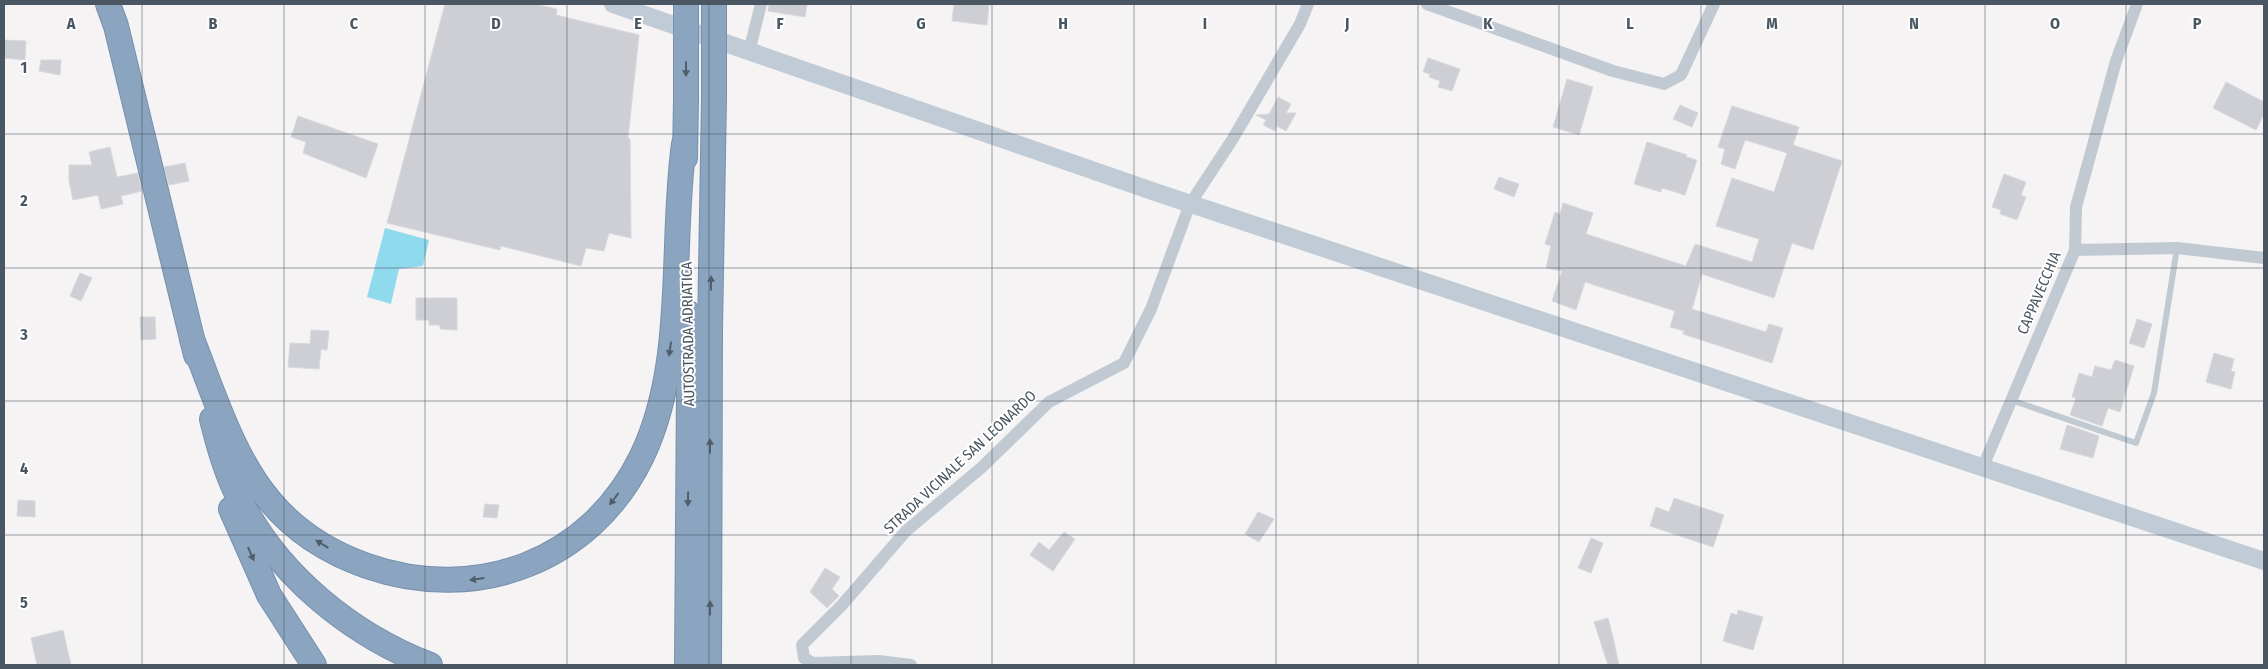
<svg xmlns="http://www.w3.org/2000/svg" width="2268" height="669" font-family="'Fira Sans Condensed',sans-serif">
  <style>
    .water { fill: #90daee }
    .building { fill: #cdcfd5; stroke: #d7d9de }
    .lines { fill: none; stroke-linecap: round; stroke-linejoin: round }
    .motorway-casing { stroke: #7690ad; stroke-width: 26 }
    .service { stroke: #c1cad2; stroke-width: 6 }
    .minor { stroke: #c1cad2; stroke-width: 12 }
    .secondary { stroke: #c1cbd6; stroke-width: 18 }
    .motorway { stroke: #8ba5c1; stroke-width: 24 }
    .motorway-bridge-casing { stroke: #7690ad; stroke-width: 26; stroke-linecap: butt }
    .motorway-bridge { stroke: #8ba5c1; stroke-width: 24 }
    .oneway { fill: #505e6b }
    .grid { fill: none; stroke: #4a5661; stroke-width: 1; stroke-opacity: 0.55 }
    .labels { text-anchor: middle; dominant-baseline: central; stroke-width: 4; stroke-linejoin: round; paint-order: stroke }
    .street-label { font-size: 15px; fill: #4a5661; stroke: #fff }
    .grid-label { font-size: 16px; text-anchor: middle; font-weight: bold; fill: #4a5661; stroke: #fff; stroke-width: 4; stroke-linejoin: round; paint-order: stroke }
  </style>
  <rect width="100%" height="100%" fill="#f5f3f3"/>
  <!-- water -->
  <polygon class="water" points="385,228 429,240 423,266 399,269 391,304 367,297"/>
  <!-- building -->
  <g class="building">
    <polygon points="445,4 535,4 557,9 556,15 639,35 628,138 630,139 631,238 609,233 604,251 586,248 581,266 501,246 500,250 387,223"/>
    <polygon points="769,4 807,4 805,17 768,11"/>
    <polygon points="954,4 989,4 987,25 952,21"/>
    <polygon points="4,40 26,41 25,60 4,58"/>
    <polygon points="1428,58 1460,69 1452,91 1438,87 1440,81 1429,77 1430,74 1423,72"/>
    <polygon points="41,60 61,60 60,75 39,71"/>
    <polygon points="1567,79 1593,87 1579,135 1553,127"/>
    <polygon points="2226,82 2264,102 2264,114 2256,130 2213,108"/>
    <polygon points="1278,97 1291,104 1286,113 1296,113 1286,131 1277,126 1275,131 1263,125 1266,120 1256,115 1269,114"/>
    <polygon points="1680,105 1698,113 1692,127 1673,119"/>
    <polygon points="1732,106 1799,127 1793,145 1842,161 1813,250 1792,243 1774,298 1702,274 1692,309 1766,332 1769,324 1783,328 1772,363 1683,334 1684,331 1670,327 1675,311 1585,282 1576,310 1552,301 1562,271 1546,268 1551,246 1545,244 1555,212 1560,214 1563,203 1593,213 1586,234 1686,266 1695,244 1752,262 1759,239 1716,226 1732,178 1774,192 1787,153 1745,140 1735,169 1721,164 1725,149 1718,147"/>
    <polygon points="298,116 378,144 366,178 303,153 306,142 291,137"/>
    <polygon points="1647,142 1687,155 1686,157 1697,160 1685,195 1662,188 1661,192 1634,184"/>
    <polygon points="110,147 117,177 138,173 142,191 121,196 123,204 101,209 98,195 73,200 69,181 69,165 92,165 89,152"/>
    <polygon points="185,163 189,181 169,185 164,167"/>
    <polygon points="2004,174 2026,182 2021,195 2026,197 2017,220 2000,214 2001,210 1992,207"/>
    <polygon points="1499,177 1519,184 1514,197 1494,189"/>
    <polygon points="80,273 92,278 81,301 70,296"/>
    <polygon points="416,298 457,298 457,330 440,329 440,325 429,325 429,320 416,320"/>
    <polygon points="140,317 155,317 156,339 141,340"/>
    <polygon points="2137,319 2152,324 2144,348 2129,343"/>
    <polygon points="311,330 329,331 327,350 321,349 319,369 288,367 290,343 310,344"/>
    <polygon points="2214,353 2234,359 2231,371 2235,372 2231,389 2206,382"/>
    <polygon points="2115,360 2134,366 2120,412 2108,408 2102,426 2070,415 2076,398 2072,397 2079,373 2092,377 2095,366 2111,370"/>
    <polygon points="2067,425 2099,436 2093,458 2060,449"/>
    <polygon points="1674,498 1724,515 1713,547 1650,526 1656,507 1669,512"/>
    <polygon points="18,500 35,501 35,517 17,516"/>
    <polygon points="485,504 499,505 497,518 483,517"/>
    <polygon points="1258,512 1274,519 1259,542 1245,534"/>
    <polygon points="1064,532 1075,539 1053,571 1030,555 1039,542 1049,550"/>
    <polygon points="1591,538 1603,543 1591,573 1578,568"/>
    <polygon points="825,568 840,577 832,589 839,596 827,608 810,592"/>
    <polygon points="1738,610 1763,617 1753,650 1723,641 1731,613 1737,615"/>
    <polygon points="1608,618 1613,637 1619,665 1608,665 1594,622"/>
    <polygon points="63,630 71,665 37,665 31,638"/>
  </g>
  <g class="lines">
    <defs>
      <g id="motorway">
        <polyline points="108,4 116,26 196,355"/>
        <polyline points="685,158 686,100"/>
        <path d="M192,339c21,53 41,119 78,162 25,30 60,52 97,65 109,38 224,-4 275,-110 45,-94 28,-211 42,-312"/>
        <path d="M212,419c7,28 15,57 29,83 39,75 111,133 189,163"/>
        <polyline points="231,509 269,595 314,665"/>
        <polyline points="687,665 689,392 687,312"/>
        <polyline points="709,665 710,329 714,97"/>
      </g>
    </defs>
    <!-- motorway casing -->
    <use href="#motorway" class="motorway-casing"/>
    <!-- service -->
    <polyline class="service" points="2011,400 2136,443 2154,393 2177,248"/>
    <!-- minor -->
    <g class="minor">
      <polyline points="1427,4 1613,71 1664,84 1681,75 1714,4"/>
      <polyline points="749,52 761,4"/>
      <polyline points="2075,250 2076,207 2116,61 2137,4"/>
      <polyline points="1982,469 2075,250 2177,248 2264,258"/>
      <polyline points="911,665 879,661 813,663 804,658 802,645 842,605 906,531 981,468 1049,402 1124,363 1151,309 1190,204 1232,140 1300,24 1308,4"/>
    </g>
    <!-- secondary -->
    <polyline class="secondary" points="613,4 1158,193 2264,561"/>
    <!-- motorway -->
    <use href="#motorway" class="motorway"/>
    <defs>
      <g id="motorway-bridge">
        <polyline points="686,4 686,100"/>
        <polyline points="714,97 714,4"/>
      </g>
    </defs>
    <!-- motorway-bridge casing -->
    <use href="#motorway-bridge" class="motorway-bridge-casing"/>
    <!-- motorway-bridge -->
    <use href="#motorway-bridge" class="motorway-bridge"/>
  </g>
  <!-- one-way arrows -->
  <defs><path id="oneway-solid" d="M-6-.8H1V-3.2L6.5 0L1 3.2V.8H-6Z" transform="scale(1.25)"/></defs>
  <g class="oneway">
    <use href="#oneway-solid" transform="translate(686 69) rotate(90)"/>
    <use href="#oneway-solid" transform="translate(711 283) rotate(-89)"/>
    <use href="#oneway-solid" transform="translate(670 349) rotate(98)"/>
    <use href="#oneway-solid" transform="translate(710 446) rotate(-90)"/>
    <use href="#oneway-solid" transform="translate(614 499) rotate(127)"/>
    <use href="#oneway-solid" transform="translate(688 499) rotate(91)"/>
    <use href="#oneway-solid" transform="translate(322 544) rotate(-149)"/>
    <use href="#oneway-solid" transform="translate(251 554) rotate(66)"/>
    <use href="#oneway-solid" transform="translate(477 579) rotate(172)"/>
    <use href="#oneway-solid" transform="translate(710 608) rotate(-89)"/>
  </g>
  <!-- grid -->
  <path class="grid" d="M142,4v661M284,4v661M425,4v661M567,4v661M709,4v661M851,4v661M992,4v661M1134,4v661M1276,4v661M1418,4v661M1559,4v661M1701,4v661M1843,4v661M1985,4v661M2126,4v661M4,134h2260M4,268h2260M4,401h2260M4,535h2260"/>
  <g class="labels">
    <!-- street labels -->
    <g class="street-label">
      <text transform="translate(2039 293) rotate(-67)">CAPPAVECCHIA</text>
      <text transform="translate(688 334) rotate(-91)">AUTOSTRADA ADRIATICA</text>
      <text transform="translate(960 462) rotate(-43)">STRADA VICINALE SAN LEONARDO</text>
    </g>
  </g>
  <g class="grid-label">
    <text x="71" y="29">A</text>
    <text x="213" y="29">B</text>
    <text x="354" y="29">C</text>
    <text x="496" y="29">D</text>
    <text x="638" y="29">E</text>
    <text x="780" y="29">F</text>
    <text x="921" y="29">G</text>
    <text x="1063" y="29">H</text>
    <text x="1205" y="29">I</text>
    <text x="1347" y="29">J</text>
    <text x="1488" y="29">K</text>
    <text x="1630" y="29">L</text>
    <text x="1772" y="29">M</text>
    <text x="1914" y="29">N</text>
    <text x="2055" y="29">O</text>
    <text x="2197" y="29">P</text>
    <text x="24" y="73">1</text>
    <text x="24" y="206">2</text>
    <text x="24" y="340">3</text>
    <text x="24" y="474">4</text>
    <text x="24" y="608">5</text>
  </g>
  <!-- border -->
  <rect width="2268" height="669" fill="none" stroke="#4a5661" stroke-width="10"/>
</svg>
